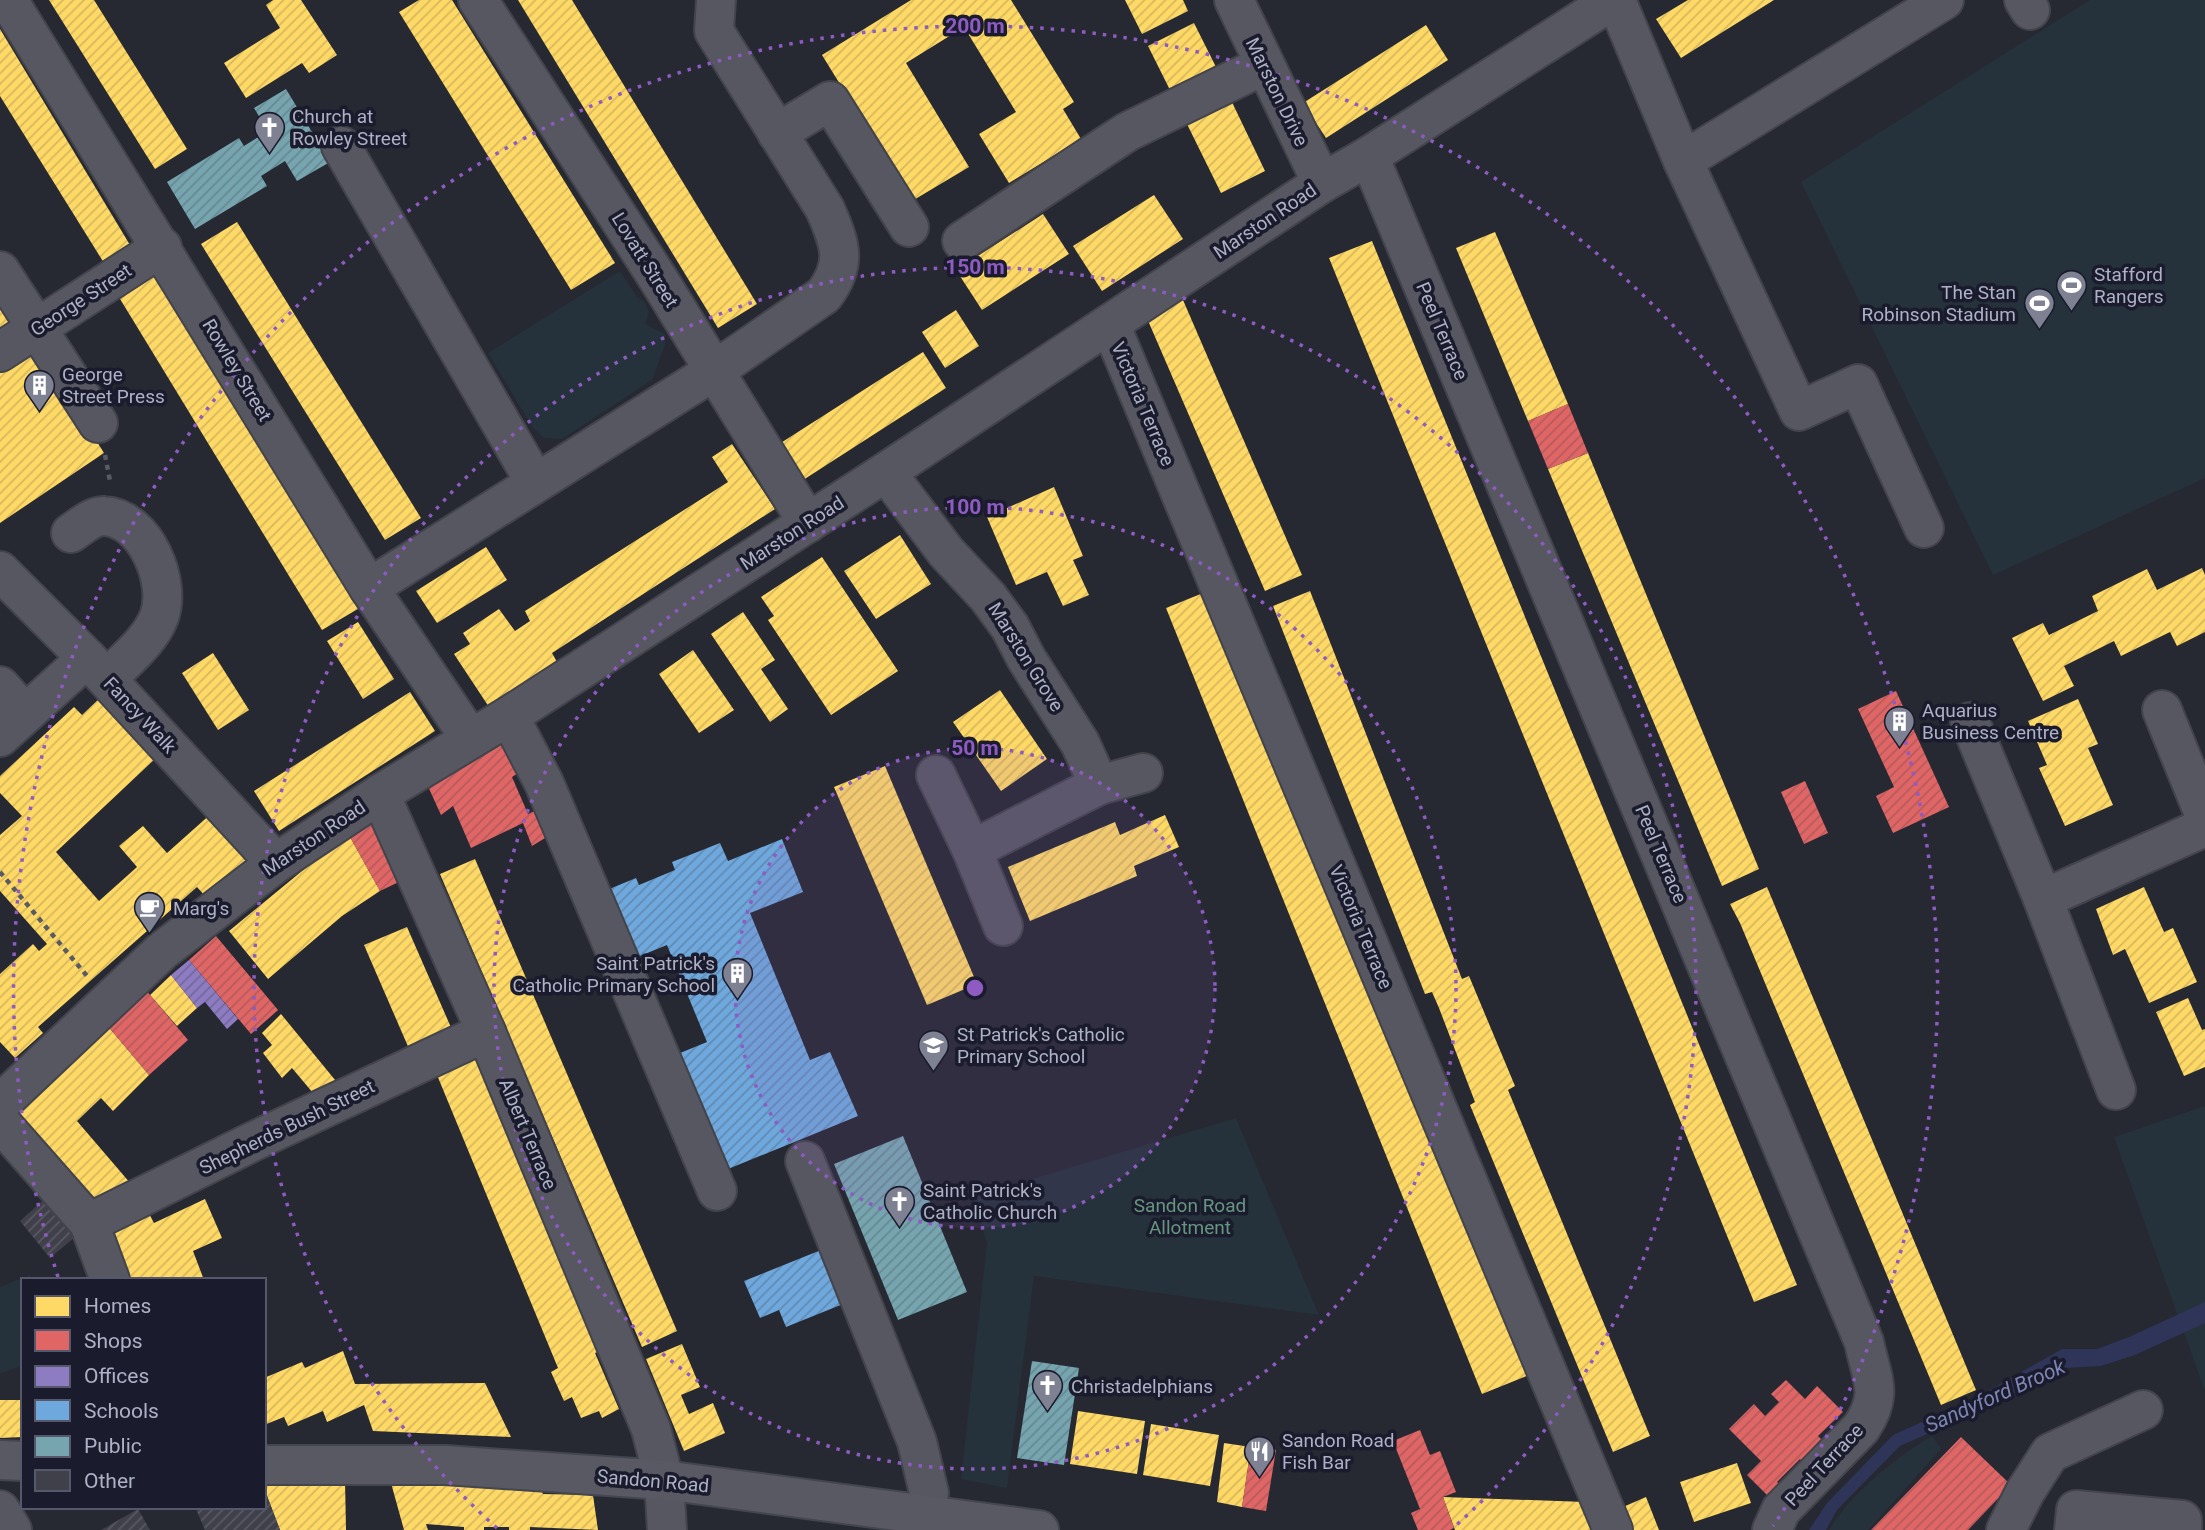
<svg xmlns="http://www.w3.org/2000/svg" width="2205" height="1530" font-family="Roboto,sans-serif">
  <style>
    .green { fill: #26323b }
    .water { fill: #2f3558 }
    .homes { fill: url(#homes-hatch) }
    .shops { fill: url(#shops-hatch) }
    .offices { fill: url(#offices-hatch) }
    .schools { fill: url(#schools-hatch) }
    .public { fill: url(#public-hatch) }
    .building { fill: url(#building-hatch) }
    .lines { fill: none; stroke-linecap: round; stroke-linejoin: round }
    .minor-casing { stroke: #42434b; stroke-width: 42 }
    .major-casing { stroke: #43454f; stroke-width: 42 }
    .path { stroke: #585a64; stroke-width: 4.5; stroke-dasharray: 5 5; stroke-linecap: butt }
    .minor { stroke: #565761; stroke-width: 38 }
    .major { stroke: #585963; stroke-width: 38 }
    .ring { fill: none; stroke: #8d5bc1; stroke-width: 3.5; stroke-dasharray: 3.5 7 }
    .labels { text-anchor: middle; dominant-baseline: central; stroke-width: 7; stroke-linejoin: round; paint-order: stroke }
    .street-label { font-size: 19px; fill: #aeb1c5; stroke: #1a1c2d }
    .poi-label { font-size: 19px; fill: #aeb1c5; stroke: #1a1c2d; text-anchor: start }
    .park-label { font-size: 19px; fill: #66967f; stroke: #1a1c2d }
    .water-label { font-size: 21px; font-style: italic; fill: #7e85b2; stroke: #1a1c2d }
    .centre { fill: #8d5bc1; stroke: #1a1c2d; stroke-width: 3.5 }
    .ring-label { font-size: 21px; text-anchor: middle; font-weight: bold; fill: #8d5bc1; stroke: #1a1c2d; stroke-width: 7; stroke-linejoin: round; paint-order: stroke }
  </style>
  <defs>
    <pattern id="homes-hatch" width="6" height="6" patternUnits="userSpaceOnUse" patternTransform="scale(1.75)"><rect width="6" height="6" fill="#ffd966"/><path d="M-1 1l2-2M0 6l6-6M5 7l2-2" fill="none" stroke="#d6b85d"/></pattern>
    <pattern id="shops-hatch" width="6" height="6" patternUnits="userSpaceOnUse" patternTransform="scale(1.75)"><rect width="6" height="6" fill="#e06666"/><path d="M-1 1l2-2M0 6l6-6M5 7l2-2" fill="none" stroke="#b55a5b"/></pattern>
    <pattern id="offices-hatch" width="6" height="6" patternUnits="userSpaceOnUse" patternTransform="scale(1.75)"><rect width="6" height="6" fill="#8e7cc3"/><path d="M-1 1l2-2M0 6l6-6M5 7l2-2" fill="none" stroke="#73679a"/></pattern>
    <pattern id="schools-hatch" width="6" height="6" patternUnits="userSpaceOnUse" patternTransform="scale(1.75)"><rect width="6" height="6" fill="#6fa8dc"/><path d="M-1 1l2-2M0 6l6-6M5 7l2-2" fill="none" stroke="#608bb4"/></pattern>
    <pattern id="public-hatch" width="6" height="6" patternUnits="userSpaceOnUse" patternTransform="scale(1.75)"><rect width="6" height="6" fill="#76a5af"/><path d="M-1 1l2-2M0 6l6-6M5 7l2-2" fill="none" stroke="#668992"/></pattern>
    <pattern id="building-hatch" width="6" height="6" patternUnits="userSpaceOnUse" patternTransform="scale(1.75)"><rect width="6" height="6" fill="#3f404a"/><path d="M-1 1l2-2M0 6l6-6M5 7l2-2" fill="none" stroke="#585963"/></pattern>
  </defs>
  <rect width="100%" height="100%" fill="#262832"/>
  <!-- green -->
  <g class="green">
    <polygon points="2090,0 2205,0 2205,478 1993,575 1801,182"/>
    <polygon points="620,271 637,297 644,301 649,312 645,324 665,334 665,345 652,380 562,439 544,438 533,428 488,353"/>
    <polygon points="2205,1106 2205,1391 2114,1137"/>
    <polygon points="1236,1118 1319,1315 1034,1276 1007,1488 961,1479 987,1243 973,1197"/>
    <polygon points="30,1275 32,1280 23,1280 23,1365 0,1374 0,1287"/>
    <path d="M1932,1436l9,13 -73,81h-39c20,-35 68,-74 103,-94z"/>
  </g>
  <!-- water -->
  <polygon class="water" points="2205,1302 2205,1323 2135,1355 2101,1366 2065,1368 1986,1408 1900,1446 1837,1510 1826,1530 1809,1530 1827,1503 1893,1435 1979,1396 2062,1349 2097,1349 2129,1337"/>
  <!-- homes -->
  <g class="homes">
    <polygon points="49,0 94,0 187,149 155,169"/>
    <polygon points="273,0 301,0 337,55 309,73 302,63 246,98 224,63 280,28 266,5"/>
    <polygon points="419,0 452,0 615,263 571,290 399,12"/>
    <polygon points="518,0 572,0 757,304 718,328"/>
    <polygon points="911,0 1011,0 1074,102 1063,109 1081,139 1009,183 979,134 1016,112 964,27 906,63 969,167 912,201 822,55"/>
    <polygon points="1125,0 1183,0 1188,11 1142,34"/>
    <polygon points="1688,0 1774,0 1681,58 1656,19"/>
    <polygon points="1194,23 1217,69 1171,92 1148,46"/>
    <polygon points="1426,25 1448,60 1326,138 1303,103"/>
    <polygon points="0,29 130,245 104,263 0,96"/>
    <polygon points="1230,98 1265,171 1221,193 1185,120"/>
    <polygon points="1154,195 1183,239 1102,291 1073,246"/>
    <polygon points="1043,214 1069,254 982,310 956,270"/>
    <polygon points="237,222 421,518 385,540 201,244"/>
    <polygon points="1495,232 1568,404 1528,421 1456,248"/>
    <polygon points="1372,241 1797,1285 1754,1302 1329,258"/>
    <polygon points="157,270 363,606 322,630 117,294"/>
    <polygon points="0,287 22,321 0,335"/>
    <polygon points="1183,300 1302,575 1265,591 1146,316"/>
    <polygon points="956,310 979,346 945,368 922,332"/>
    <polygon points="37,346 104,453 0,523 0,370"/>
    <polygon points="923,352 946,388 800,482 776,446"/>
    <polygon points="732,444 775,509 552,653 557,662 489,707 454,654 470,644 463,633 499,609 515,631 530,621 525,611 728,482 712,457"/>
    <polygon points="1588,453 1759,869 1722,886 1548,469"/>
    <polygon points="1054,487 1083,556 1073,560 1089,595 1063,606 1047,572 1016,585 987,517"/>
    <polygon points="900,535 931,584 876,619 844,571"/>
    <polygon points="486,547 507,580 437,623 416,591"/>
    <polygon points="822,557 898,671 831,715 768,620 774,616 761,597"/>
    <polygon points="2202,568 2205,575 2205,632 2177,646 2170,632 2121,656 2114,641 2064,666 2074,686 2043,701 2012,638 2043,623 2049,635 2098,611 2092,596 2147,569 2157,590"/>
    <polygon points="1213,589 1529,1375 1482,1394 1166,608"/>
    <polygon points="1310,591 1462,979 1469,976 1515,1086 1508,1090 1650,1436 1613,1452 1470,1105 1475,1102 1439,1008 1432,992 1425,994 1273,606"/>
    <polygon points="743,612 775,660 761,669 788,709 770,722 711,634"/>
    <polygon points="358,622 394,679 363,699 327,641"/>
    <polygon points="693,650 734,710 699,733 659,674"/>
    <polygon points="213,653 249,710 218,730 182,673"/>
    <polygon points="1000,690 1047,759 1001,791 953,722"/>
    <polygon points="410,692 435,731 279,831 254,791"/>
    <polygon points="101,697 157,757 56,852 99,901 137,867 119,846 143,826 167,853 213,812 252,856 206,897 197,887 38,1027 43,1033 15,1058 0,1042 0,974 33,944 39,951 47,944 0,891 0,835 22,816 0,793 0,776 74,707 82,715"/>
    <polygon points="2078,699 2098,744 2088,748 2113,805 2065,826 2039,768 2047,765 2028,721"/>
    <polygon points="885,766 977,984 927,1005 834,787"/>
    <polygon points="1165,815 1179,847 1134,866 1137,876 1030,921 1008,867 1115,822 1120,835"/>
    <polygon points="350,837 380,891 342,916 268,979 229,931 308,866"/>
    <polygon points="475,859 677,1331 642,1347 440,874"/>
    <polygon points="1767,887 1976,1390 1941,1405 1740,923 1730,904"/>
    <polygon points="2144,887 2164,932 2173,928 2197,982 2149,1003 2125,949 2113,955 2096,909"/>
    <polygon points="407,927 453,1032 410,1051 364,945"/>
    <polygon points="171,975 197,1008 177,1026 150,995"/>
    <polygon points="2188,998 2202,1030 2205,1029 2205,1067 2184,1076 2156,1012"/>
    <polygon points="281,1014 340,1086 318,1099 292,1068 282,1078 263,1053 272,1045 262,1033"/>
    <polygon points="106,1024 149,1075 113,1111 101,1098 77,1121 137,1191 154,1223 205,1199 222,1238 193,1251 204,1280 126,1280 12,1110"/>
    <polygon points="482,1056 603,1350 595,1353 619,1409 602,1418 599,1411 581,1418 572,1397 564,1401 551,1372 558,1368 437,1075"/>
    <polygon points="682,1344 700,1387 681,1395 689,1414 713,1403 725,1433 684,1451 646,1359"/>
    <polygon points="343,1351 355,1384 485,1383 511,1437 373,1431 364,1405 327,1422 323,1411 288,1426 284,1417 264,1425 264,1378 302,1362 305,1368"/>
    <polygon points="0,1400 23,1400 23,1437 0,1438"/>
    <polygon points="1078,1411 1145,1421 1137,1474 1070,1464"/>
    <polygon points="1151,1424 1219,1435 1210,1486 1143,1475"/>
    <polygon points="1224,1443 1251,1447 1242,1507 1217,1502"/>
    <polygon points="1737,1463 1751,1503 1694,1522 1680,1482"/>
    <polygon points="345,1480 346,1530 280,1530 264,1488 264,1481"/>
    <polygon points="391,1483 541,1489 543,1494 593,1495 598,1530 530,1527 530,1530 509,1530 509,1527 484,1527 484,1530 464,1530 464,1527 426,1524 428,1530 404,1530"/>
    <polygon points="1443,1497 1585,1502 1596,1530 1455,1530"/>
    <polygon points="1646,1497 1659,1530 1632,1530 1623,1507"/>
  </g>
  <!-- shops -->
  <g class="shops">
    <polygon points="1568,404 1588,453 1548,469 1528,421"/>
    <polygon points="1896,691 1949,807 1893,833 1876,796 1894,787 1858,709"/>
    <polygon points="506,731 523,770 512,777 528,814 540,808 550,835 532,846 523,823 471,848 453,806 441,815 426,782"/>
    <polygon points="1805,781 1828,833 1804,844 1781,792"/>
    <polygon points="377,821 403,880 380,891 350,837"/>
    <polygon points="216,936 278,1010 251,1034 189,960"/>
    <polygon points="145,989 188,1040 149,1075 106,1024"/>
    <polygon points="1786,1380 1805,1399 1817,1386 1843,1412 1818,1436 1825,1443 1804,1464 1800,1459 1777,1482 1781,1486 1770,1498 1747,1475 1761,1461 1729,1429 1754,1404 1765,1416 1779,1402 1771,1394"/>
    <polygon points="1420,1430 1430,1455 1440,1451 1456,1492 1443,1497 1454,1528 1450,1530 1418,1530 1411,1513 1420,1509 1393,1441"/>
    <polygon points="1961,1437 2011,1485 1968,1530 1871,1530"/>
    <polygon points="1251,1447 1276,1450 1266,1511 1242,1507"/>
  </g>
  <!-- offices -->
  <polygon class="offices" points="189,960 238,1019 227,1029 205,1002 197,1008 171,975"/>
  <!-- schools -->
  <g class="schools">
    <polygon points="782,839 803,892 750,913 810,1060 830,1052 858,1116 711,1176 663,1060 707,1042 667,945 630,960 602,892 636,878 639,885 675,870 672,862 720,843 728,861"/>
    <polygon points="826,1248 848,1302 786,1327 779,1310 760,1318 744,1281"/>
  </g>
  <!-- public -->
  <g class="public">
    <polygon points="286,89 330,162 297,181 285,161 261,176 267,186 195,229 167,182 239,138 244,146 268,131 254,108"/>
    <polygon points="903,1136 967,1292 898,1320 834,1164"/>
    <polygon points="1032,1361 1079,1368 1064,1465 1017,1458"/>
  </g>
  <!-- building -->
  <g class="building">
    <polygon points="50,1194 76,1236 50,1258 20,1221"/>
    <polygon points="264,1496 267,1496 280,1530 205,1530 195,1507 264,1507"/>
    <polygon points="138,1509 150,1530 101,1530"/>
  </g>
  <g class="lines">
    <defs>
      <g id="minor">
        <polyline points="8,0 369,588 470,738"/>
        <polyline points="478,0 657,277 808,523"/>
        <polyline points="1234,0 1322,183"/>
        <polyline points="1616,0 1683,161 1944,0"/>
        <polyline points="2024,0 2030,10"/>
        <polyline points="777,133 830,101 909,227"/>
        <polyline points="341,146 535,482"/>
        <path d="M1369,156l495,1186c8,38 20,52 -3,86l-80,82 -9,20"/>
        <polyline points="1683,161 1799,411 1858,384 1924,528"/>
        <polyline points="962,241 1127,132 1264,65"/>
        <polyline points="0,271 98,423"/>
        <polyline points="1110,324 1613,1530"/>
        <polyline points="0,352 162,247"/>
        <polyline points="886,472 946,552 988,597 1010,627 1026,658 1080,743 1099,785 972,850 1003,926"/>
        <path d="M71,533c9,-6 23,-18 33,-17 42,2 68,67 55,101 -9,24 -35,44 -52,62"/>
        <polyline points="0,571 87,658 276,863"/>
        <path d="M369,588l345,-217 110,-76c24,-32 16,-51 1,-86l-111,-178 2,-31"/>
        <polyline points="0,686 25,714"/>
        <polyline points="2162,710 2205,816"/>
        <polyline points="509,716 544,783 717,1191"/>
        <polyline points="1970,722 2043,899 2116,1090"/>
        <polyline points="0,737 87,658"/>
        <polyline points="936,775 972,850"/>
        <polyline points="1099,785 1143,773"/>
        <polyline points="380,794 486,1032 651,1429 664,1480 667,1530"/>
        <polyline points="2043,899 2205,827"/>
        <polyline points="0,1104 162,951 276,863 380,794 509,716 886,472 1322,183 1369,156 1613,0"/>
        <polyline points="0,1122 89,1223 110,1280"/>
        <polyline points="805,1161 917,1442 929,1493 926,1514"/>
        <polyline points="89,1223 252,1142 486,1032"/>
        <polyline points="0,1510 12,1530"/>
        <polyline points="2006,1530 2025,1492 2050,1453 2143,1410"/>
        <polyline points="2074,1530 2076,1510 2182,1520 2182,1530"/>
      </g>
      <g id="major">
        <polyline points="0,1460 23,1461"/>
        <polyline points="264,1465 445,1465 664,1480 1039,1530"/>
      </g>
    </defs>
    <!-- minor casing -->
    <use href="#minor" class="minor-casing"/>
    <!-- major casing -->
    <use href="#major" class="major-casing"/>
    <!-- path -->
    <g class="path">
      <polyline points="105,455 110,481"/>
      <polyline points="0,872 87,976"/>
    </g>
    <!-- minor -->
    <use href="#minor" class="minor"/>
    <!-- major -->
    <use href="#major" class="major"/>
  </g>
  <!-- distance rings -->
  <circle cx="975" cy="988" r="240" fill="#8d5bc1" fill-opacity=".12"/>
  <g class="ring">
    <circle cx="975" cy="988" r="240"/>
    <circle cx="975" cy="988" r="481"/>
    <path d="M497 1528A721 721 0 1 1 1453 1528"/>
    <path d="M58 1277A962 962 0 1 1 1773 1526"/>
  </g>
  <!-- icons -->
  <defs>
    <symbol id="church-pin" viewBox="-11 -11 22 30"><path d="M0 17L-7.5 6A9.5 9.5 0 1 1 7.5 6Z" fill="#7e8192" stroke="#1a1c2d"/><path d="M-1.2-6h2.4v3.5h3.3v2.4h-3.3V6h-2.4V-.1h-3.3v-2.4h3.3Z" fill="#fff"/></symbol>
    <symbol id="stadium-pin" viewBox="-11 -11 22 30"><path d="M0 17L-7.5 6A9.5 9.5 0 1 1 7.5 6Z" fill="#7e8192" stroke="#1a1c2d"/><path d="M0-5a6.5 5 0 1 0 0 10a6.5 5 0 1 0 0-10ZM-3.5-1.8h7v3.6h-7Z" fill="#fff"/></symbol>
    <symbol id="building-pin" viewBox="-11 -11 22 30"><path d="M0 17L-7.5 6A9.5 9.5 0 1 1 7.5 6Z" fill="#7e8192" stroke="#1a1c2d"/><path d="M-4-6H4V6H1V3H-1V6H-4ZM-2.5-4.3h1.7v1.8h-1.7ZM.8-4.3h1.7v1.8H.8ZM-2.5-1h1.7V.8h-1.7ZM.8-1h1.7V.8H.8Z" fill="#fff"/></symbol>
    <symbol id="cafe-pin" viewBox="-11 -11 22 30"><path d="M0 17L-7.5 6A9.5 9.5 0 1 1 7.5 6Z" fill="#7e8192" stroke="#1a1c2d"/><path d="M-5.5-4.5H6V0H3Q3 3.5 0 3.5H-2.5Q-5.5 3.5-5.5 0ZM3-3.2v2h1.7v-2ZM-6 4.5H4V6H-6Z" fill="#fff"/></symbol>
    <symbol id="school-pin" viewBox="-11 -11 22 30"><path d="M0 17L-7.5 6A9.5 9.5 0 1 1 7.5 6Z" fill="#7e8192" stroke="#1a1c2d"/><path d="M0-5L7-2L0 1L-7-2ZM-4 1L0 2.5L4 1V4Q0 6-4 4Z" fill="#fff"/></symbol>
    <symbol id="restaurant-pin" viewBox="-11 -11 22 30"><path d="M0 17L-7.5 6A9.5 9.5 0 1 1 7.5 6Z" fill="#7e8192" stroke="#1a1c2d"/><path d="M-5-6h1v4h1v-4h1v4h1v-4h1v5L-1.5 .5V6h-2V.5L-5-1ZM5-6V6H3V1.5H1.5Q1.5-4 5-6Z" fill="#fff"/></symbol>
  </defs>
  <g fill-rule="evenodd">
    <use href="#church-pin" x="252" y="110" width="35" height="47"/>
    <use href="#stadium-pin" x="2054" y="268" width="35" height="47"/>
    <use href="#stadium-pin" x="2022" y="286" width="35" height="47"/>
    <use href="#building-pin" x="22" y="368" width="35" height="47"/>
    <use href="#building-pin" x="1882" y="704" width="35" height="47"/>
    <use href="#cafe-pin" x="132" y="890" width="35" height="47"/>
    <use href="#building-pin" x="720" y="956" width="35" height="47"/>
    <use href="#school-pin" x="916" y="1028" width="35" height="47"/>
    <use href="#church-pin" x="882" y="1184" width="35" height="47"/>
    <use href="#church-pin" x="1030" y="1368" width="35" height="47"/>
    <use href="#restaurant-pin" x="1242" y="1434" width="35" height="47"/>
  </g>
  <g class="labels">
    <!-- street labels -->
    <g class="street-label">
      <text transform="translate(1277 92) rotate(64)">Marston Drive</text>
      <text transform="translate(1265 221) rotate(-34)">Marston Road</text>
      <text transform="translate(645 260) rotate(58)">Lovatt Street</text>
      <text transform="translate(81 300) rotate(-33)">George Street</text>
      <text transform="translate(1442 331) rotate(67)">Peel Terrace</text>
      <text transform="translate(237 370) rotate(59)">Rowley Street</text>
      <text transform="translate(1143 404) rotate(67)">Victoria Terrace</text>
      <text transform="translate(792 533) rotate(-33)">Marston Road</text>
      <text transform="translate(1026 657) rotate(58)">Marston Grove</text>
      <text transform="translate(140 715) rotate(47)">Fancy Walk</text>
      <text transform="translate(314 838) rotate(-34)">Marston Road</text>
      <text transform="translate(1661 854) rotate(67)">Peel Terrace</text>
      <text transform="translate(1361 927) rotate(67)">Victoria Terrace</text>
      <text transform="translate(287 1127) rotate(-26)">Shepherds Bush Street</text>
      <text transform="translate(528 1134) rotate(67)">Albert Terrace</text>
      <text transform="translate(1824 1465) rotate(-47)">Peel Terrace</text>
      <text transform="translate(653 1481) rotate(5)">Sandon Road</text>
    </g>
    <!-- poi labels -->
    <g class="poi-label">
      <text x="292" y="116">Church at<tspan x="292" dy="22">Rowley Street</tspan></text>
      <text x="2094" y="274">Stafford<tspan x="2094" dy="22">Rangers</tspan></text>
      <text x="2016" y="292" text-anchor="end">The Stan<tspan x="2016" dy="22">Robinson Stadium</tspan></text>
      <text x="62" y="374">George<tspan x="62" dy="22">Street Press</tspan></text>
      <text x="1922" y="710">Aquarius<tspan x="1922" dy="22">Business Centre</tspan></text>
      <text x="173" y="908">Marg's</text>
      <text x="715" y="963" text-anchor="end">Saint Patrick's<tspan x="715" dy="22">Catholic Primary School</tspan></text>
      <text x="957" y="1034">St Patrick's Catholic<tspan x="957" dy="22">Primary School</tspan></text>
      <text x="923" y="1190">Saint Patrick's<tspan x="923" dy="22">Catholic Church</tspan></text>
      <text x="1071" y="1386">Christadelphians</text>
      <text x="1282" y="1440">Sandon Road<tspan x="1282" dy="22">Fish Bar</tspan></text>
    </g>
    <!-- park labels -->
    <g class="park-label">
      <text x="1190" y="1205">Sandon Road<tspan x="1190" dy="22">Allotment</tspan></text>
    </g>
    <!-- water labels -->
    <g class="water-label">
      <text transform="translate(1995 1396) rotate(-24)">Sandyford Brook</text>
    </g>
  </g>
  <circle cx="975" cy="988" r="10" class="centre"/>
  <g class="ring-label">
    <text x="975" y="33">200 m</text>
    <text x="975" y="274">150 m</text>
    <text x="975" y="514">100 m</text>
    <text x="975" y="755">50 m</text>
  </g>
  <!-- legend -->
  <rect x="21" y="1278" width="245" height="231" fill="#1a1c2d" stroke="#55586a" stroke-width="2"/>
  <rect x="35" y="1296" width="35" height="21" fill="#ffd966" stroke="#55586a" stroke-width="2"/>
  <text x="84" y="1313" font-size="21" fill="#aeb1c5">Homes</text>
  <rect x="35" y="1330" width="35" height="21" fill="#e06666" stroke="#55586a" stroke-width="2"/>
  <text x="84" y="1348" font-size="21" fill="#aeb1c5">Shops</text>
  <rect x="35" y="1366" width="35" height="21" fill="#8e7cc3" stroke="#55586a" stroke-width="2"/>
  <text x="84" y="1383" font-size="21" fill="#aeb1c5">Offices</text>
  <rect x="35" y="1400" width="35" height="21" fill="#6fa8dc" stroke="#55586a" stroke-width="2"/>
  <text x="84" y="1418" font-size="21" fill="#aeb1c5">Schools</text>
  <rect x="35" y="1436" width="35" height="21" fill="#76a5af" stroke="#55586a" stroke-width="2"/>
  <text x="84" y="1453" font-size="21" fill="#aeb1c5">Public</text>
  <rect x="35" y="1470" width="35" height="21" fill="#3f404a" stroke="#55586a" stroke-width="2"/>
  <text x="84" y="1488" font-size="21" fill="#aeb1c5">Other</text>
</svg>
